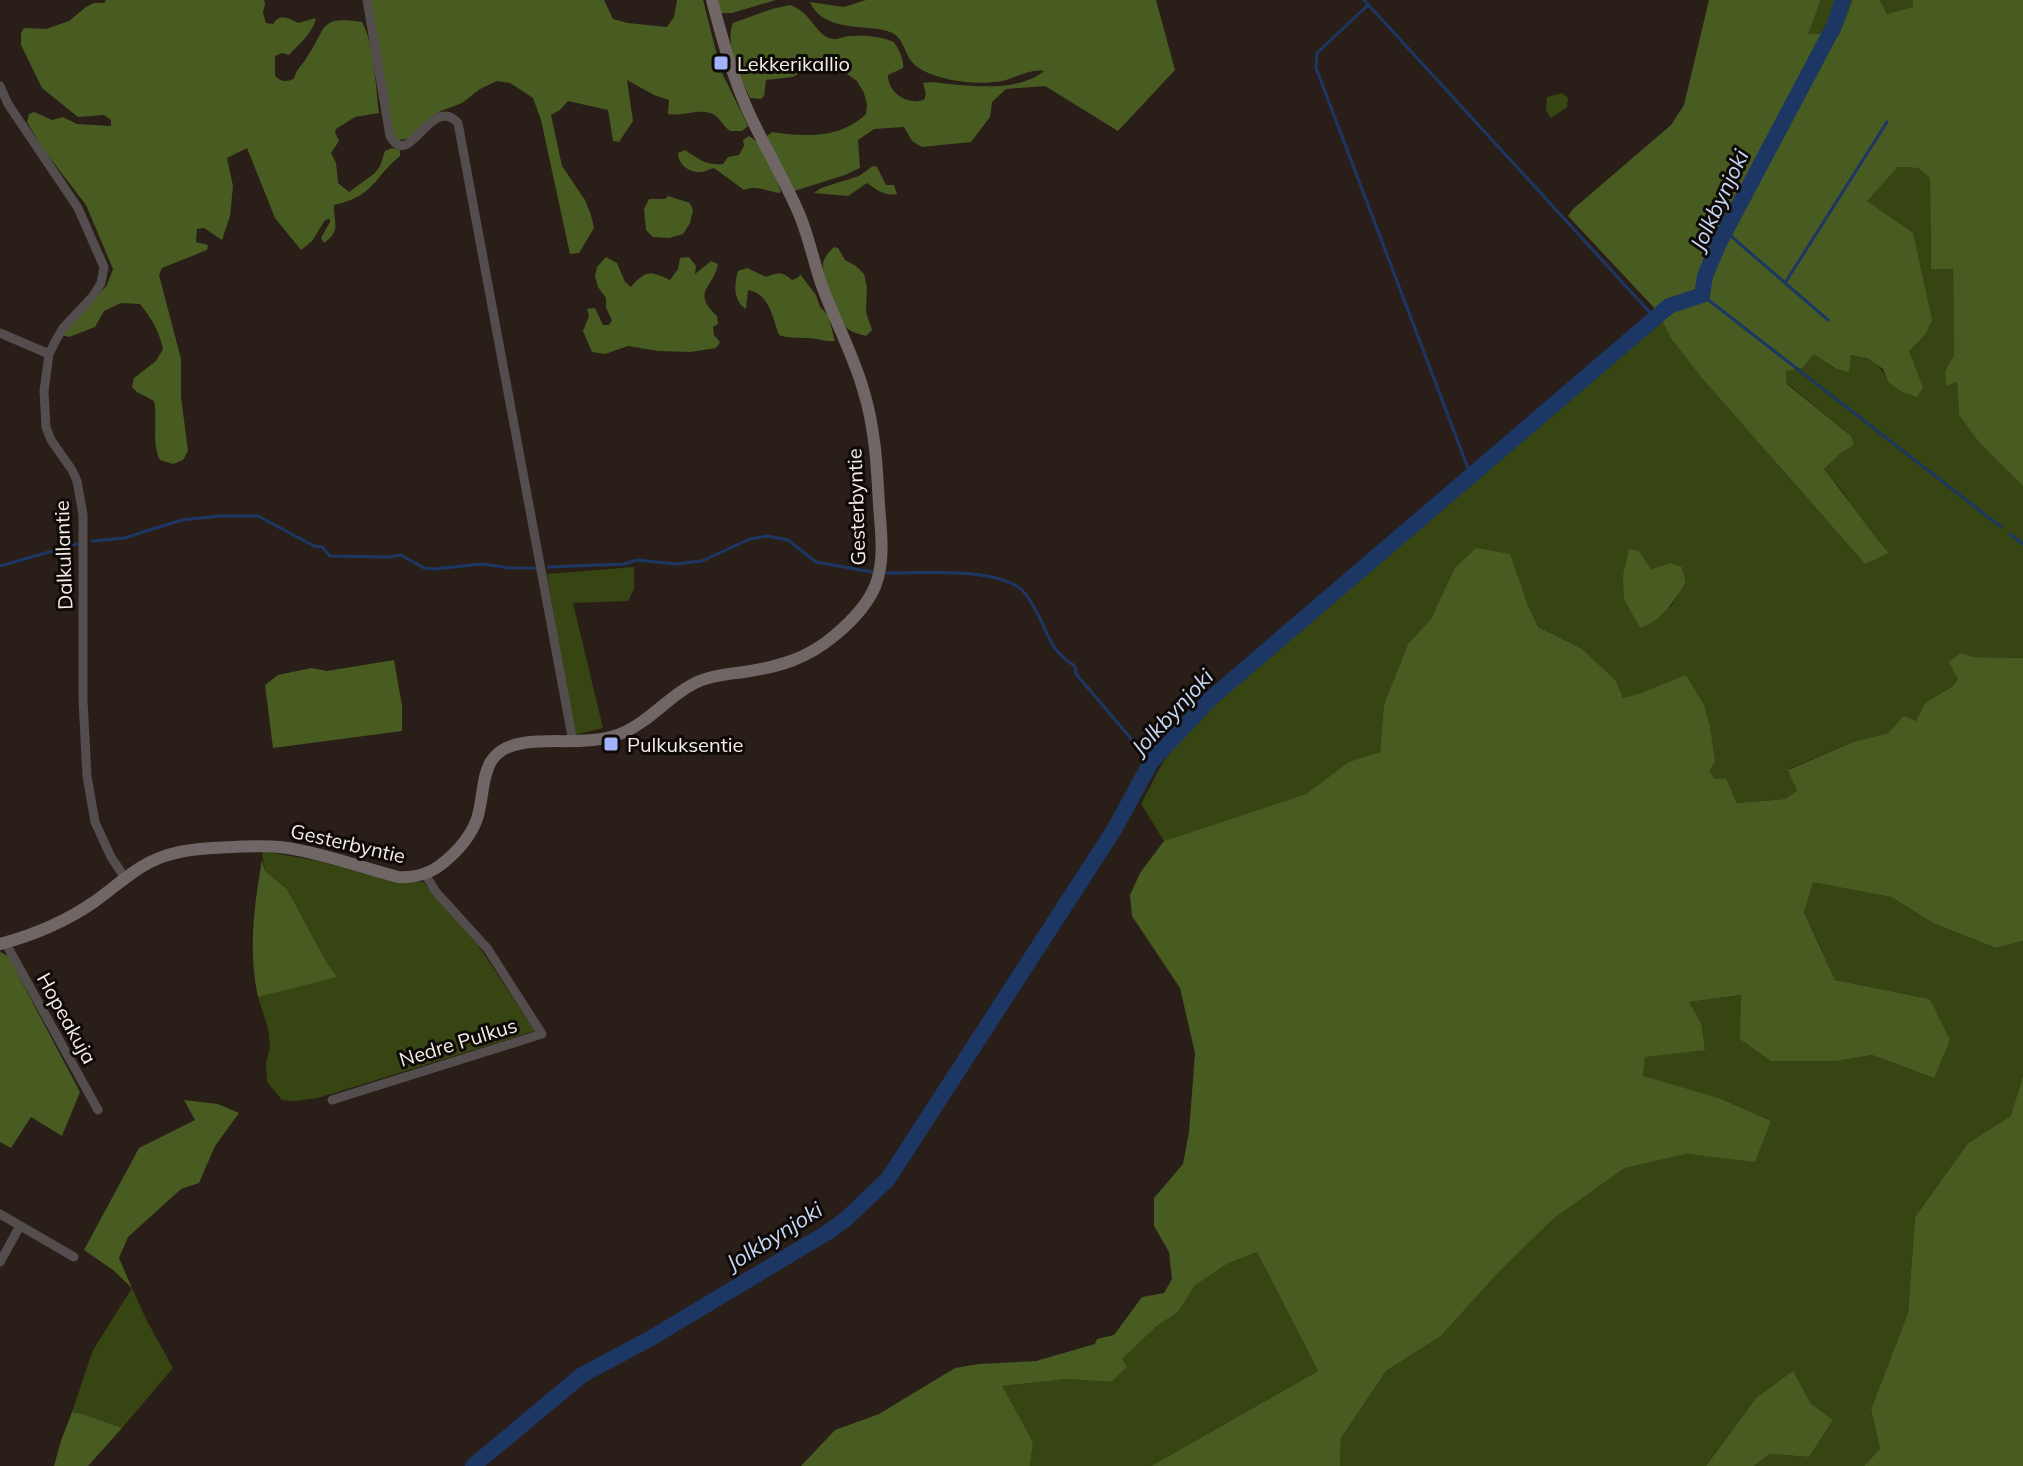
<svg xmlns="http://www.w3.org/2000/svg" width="2023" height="1466" font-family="Mulish,sans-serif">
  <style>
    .green { fill: #364512; fill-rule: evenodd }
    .forest { fill: #485b21 }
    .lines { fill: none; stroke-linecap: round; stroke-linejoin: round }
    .stream { stroke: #1c3764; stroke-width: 3 }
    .river { stroke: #1c3764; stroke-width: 16 }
    .street { stroke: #544d4d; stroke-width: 9 }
    .secondary { stroke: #716666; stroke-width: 12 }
    .poi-dot { fill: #a0b3fd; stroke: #0f0a07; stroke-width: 3 }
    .labels { text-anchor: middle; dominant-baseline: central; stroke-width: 6; stroke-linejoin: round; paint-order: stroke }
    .poi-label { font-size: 20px; fill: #f5ede8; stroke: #0f0a07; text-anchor: start }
    .street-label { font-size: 20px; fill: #f5ede8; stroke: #0f0a07 }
    .water-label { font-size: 22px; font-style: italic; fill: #c5d7f5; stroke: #0f0a07 }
  </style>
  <rect width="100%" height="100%" fill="#2a1e18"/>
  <!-- green -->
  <g class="green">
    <polygon points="1821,0 1853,0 1838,37 1823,34 1807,35"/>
    <polygon points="1880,0 1913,0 1914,7 1887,14"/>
    <polygon points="1562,93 1568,98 1567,107 1551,118 1546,111 1547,97"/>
    <path d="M1898,167l20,1 12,10 1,91 22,-1 1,87 -9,16 2,14 10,-3 2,33 21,27 43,44v172l-50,-1 -12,-4 -2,26 -6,7 -28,17 -9,18 -12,-4 -16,16 -35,9 -64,27 8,23 -12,7 -48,4 -11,-25 -12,1 -5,-8 -68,-78 -18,5 -41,-49 -44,-22 -11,-24 -73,-34 -23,50 -23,25 -24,60 -4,48 -31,11 -43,31 -142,47 -23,-37 22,-42 41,-52 283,-241 171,-157 12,25 30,39 164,187 24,-11 -23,-26 -22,-34 -19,-23 17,-16 13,-8 -3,-9 -64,-53 -1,-12 28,-18 21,16 13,2 2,-16c20,4 30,7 38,27l35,5 -14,-36 16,-16 -59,-134zM1639,551l12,18 20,-6 11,4 4,15 -15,24 -31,21 -15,-28 -2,-23z"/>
    <polygon points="634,567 634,589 628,601 573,603 603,728 574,735 547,574"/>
    <polygon points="268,852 319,861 384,879 423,882 478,945 535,1031 318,1098 295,1101 282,1100 267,1082 266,1062 270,1048 268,1028 258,997 336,976 327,963 287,889 265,871 262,853"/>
    <polygon points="1812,881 1891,897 1933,923 1996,948 2023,941 2023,1076 2012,1116 1968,1143 1915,1217 1908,1313 1871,1409 1880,1449 1864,1466 1754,1466 1770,1454 1809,1457 1833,1420 1810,1403 1756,1398 1706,1466 1340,1466 1341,1438 1386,1371 1441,1336 1497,1274 1553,1219 1625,1168 1687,1154 1755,1161 1771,1121 1719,1098 1643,1077 1645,1057 1701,1023 1688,1002 1742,995 1837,1061 1872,1055 1934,1078 1931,999 1835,980 1804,911"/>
    <polygon points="1257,1252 1318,1371 1151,1466 1030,1466 1033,1442 1001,1386 1067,1379 1111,1382 1122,1359 1157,1326 1178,1312 1194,1285 1227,1264"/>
    <polygon points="132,1288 147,1321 173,1368 122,1428 83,1414 72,1412 93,1350"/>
  </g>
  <!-- forest -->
  <g class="forest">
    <path d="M106,0h158l1,3 -2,10 3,10 7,1c6,-11 16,-6 25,-1l18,-5c-3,15 -17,26 -27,37l-7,-2 -7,3v20c6,6 11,6 19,3 4,-13 7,-12 13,-22 20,-29 11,-42 55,-35 12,21 14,66 17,91l-24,4 -19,12 -1,4 4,8 -8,12 5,10 2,20 11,9 26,-19 5,-7 5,-15 7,-3 8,2v6c-28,23 -25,40 -66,49 -1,18 8,25 -10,38l-3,-5 9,-16v-3l-5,1 -13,21 -11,9 -26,-32 -28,-70 -20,10 6,28 -3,30 -8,24 -18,-12 -7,1 -1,13 12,3 -1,5 -45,18 -3,7 22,84v38l7,54 -5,9 -10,4 -13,-4c-9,-17 -2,-40 -6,-59l-17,-9 -5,-5 2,-9 22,-17 7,-12c-4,-18 -11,-30 -23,-45l-19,-1 -17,8 -9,16 -26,10 -7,-2 45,-50 6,-16 -27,-64 -43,-56 -16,-27 2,-8 5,-2 18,8 11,-3 14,7 34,2v-6l-7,-5 -26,2 -36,-29 -21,-43v-12l3,-5 22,1 23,-8 17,-14 8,-4h10z"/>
    <path d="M371,0h233l9,19 15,4 39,4 7,-10 3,-17h26l18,71 27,55 -6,5h-12c-6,-4 -9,-11 -14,-15 -12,-10 -34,1 -48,-2l1,-14 -15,-5 -27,-15 6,41 -14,21 -6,-1 -5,-31 -40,-9 -8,9 -9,5 11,51 23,34 6,15 3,13 -15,25 -9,1 -29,-134 -8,-22 -23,-15 -13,-2 -17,8 -18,14 -21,8 -15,10 -15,17 -12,2 -5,-3z"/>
    <polygon points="718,0 776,0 732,13 721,13"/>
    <path d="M866,0h290l19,70 -57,61 -73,-45 -39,3 -14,13 -2,15 -19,25 -49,5 -10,-6 -8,-14 -30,2 -16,11 2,28 -15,7 -51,16 -27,-55 5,-4c33,5 68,7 94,-18l1,-9 -3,-12 -7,-12 -10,-7 -17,-2 -10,-5h-11l-16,10 -27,3 -2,16 -3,3 -11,-1c-9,-20 -26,-54 -17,-75l39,-14 18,-4c21,7 24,27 39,33 8,3 12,-1 20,-2 15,-1 31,0 45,6 5,8 10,16 9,26l-15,7c0,18 19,30 36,25l2,-6 -3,-11 7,-1c32,3 87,12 114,-11 -16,-3 -32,10 -48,11 -9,1 -21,1 -31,0 -16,-2 -41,-7 -52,-19 -10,-11 -9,-28 -26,-32 -25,-7 -64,1 -77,-29l34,5z"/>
    <path d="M1709,0h112l-13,34h15l15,3 15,-37h27l7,14 26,-7v-7h110v486l-44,-44 -20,-27 -2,-33 -11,4 -1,-15 9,-16 -1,-86h-22l-1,-91 -12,-10 -20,-1 -31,34 46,32 19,87 -7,15 -16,16 14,36 -6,10 -17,-6 -12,-9 -5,-13 -15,-10 -17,-4 -2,17 -13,-3 -22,-15 -12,14 -16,3 1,13 64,52 3,9 -13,8 -17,16c23,28 41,57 65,84l-24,11 -165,-188 -30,-39 -12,-25 -90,-96 4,-6 99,-85 13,-20z"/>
    <path d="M749,136c18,10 24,37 32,55l-2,2c-13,-2 -22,-8 -35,-3l-30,-22c-5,1 -9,4 -13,4 -12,1 -23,-8 -23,-19l7,-3c13,9 23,16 38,14l5,-7 11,-2 5,-9 -1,-6z"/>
    <path d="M873,166l4,1 9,18h8l3,9c-13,2 -20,-4 -30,-11l-19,13 -34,-3 7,-5 38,-12z"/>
    <polygon points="668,196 690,203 693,210 690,223 683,234 669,238 653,237 646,230 644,209 649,199 665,199"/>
    <path d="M834,247l4,1 7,12 11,6 8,8 3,13 -1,25 6,18 -6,6c-6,-2 -13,-3 -18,-7 -8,-6 -27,-55 -25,-66 1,-6 7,-12 11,-16z"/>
    <path d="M606,257l11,6 8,19 6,5c15,-17 19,-16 39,-7l8,-11 2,-11 9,-1 7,9 -1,8 16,-13 7,3c-5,25 -27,27 -1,52l1,8 -5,3 1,8 6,7 -4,6 -26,4 -32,-1 -30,-5 -23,8 -13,-2 -9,-21 6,-15 -2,-7 8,-1 8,17h6l3,-5 -6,-12v-10l-8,-11 -3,-11 2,-9z"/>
    <path d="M747,268l19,9c12,-5 17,-5 26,3l7,-3 1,-3 16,21 4,12 8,8 7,26c-10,1 -18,-3 -28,-3 -11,-1 -17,1 -28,-3 -7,-18 -9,-41 -31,-45l-2,19c-13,-8 -12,-25 -8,-38z"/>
    <polygon points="1476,548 1510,554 1527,603 1538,627 1582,649 1615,680 1623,698 1641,693 1686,675 1704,705 1710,727 1715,761 1709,771 1715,779 1726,778 1737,803 1785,799 1797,791 1788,770 1853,742 1888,733 1904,716 1916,721 1925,703 1953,686 1958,679 1949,662 1961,653 1973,657 2023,658 2023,941 1996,948 1933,923 1891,897 1813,882 1804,912 1835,980 1930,999 1950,1040 1934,1078 1872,1055 1837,1061 1771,1061 1740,1039 1741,995 1689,1002 1701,1023 1705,1050 1645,1057 1643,1076 1719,1098 1771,1121 1755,1162 1687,1154 1625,1168 1553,1219 1497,1274 1441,1336 1386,1371 1341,1438 1340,1466 1151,1466 1318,1371 1257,1252 1227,1264 1195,1285 1178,1312 1157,1326 1122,1359 1127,1367 1111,1382 1067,1379 1002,1386 1033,1442 1030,1466 801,1466 835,1430 879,1414 955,1368 979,1364 1036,1361 1095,1344 1097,1339 1114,1335 1142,1297 1164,1293 1172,1279 1169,1252 1154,1226 1154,1198 1183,1164 1189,1132 1195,1053 1180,988 1132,916 1130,895 1140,873 1164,841 1306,794 1349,762 1380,752 1384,704 1408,644 1431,619 1454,569"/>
    <path d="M1629,549l10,2 12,18 20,-6 11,4 4,15c-11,18 -25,40 -46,46l-16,-29 -1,-23z"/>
    <polygon points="394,660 402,706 402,731 273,748 265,685 278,675 311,668 327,671"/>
    <path d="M262,860l3,11 22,18 40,74 10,14 -79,20c-10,-47 -4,-91 4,-137z"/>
    <polygon points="0,952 8,956 80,1092 62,1136 31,1117 11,1148 0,1142"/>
    <polygon points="2023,1076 2023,1466 1864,1466 1880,1449 1871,1409 1908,1313 1915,1217 1968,1143 2011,1116"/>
    <polygon points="184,1100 218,1104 239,1113 215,1146 199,1183 181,1189 128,1237 119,1258 132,1288 113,1270 84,1250 139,1148 195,1120"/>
    <polygon points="1793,1371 1810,1403 1833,1420 1809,1457 1770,1454 1754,1466 1706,1466 1756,1398"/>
    <polygon points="72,1412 83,1414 122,1428 88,1466 54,1466 61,1441"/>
  </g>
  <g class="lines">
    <!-- stream -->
    <g class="stream">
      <polyline points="1364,0 1655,318"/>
      <polyline points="1368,5 1317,53 1316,68 1471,476"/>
      <polyline points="1725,231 1828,320"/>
      <polyline points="1785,283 1887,122"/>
      <polyline points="1702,295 2001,527"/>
      <polyline points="2010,534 2023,544"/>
      <polyline points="92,541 125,538 146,531 182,520 220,516 258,516 314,546 322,547 330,556 389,557 401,555 424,568 434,569 482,564 510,568 534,568"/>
      <polyline points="0,566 77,544"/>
      <polyline points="548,567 624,564 637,560 676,564 702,561 750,539 767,536 788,540 816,562 872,572"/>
      <path d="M887,573c34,0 109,-6 135,17 5,5 11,15 14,21 14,25 13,39 39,55l1,8 75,88"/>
    </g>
    <!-- river -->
    <polyline class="river" points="473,1466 582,1375 651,1338 828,1232 846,1219 888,1179 1114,830 1151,762 1210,699 1669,306 1702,295 1705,276 1719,243 1834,26 1843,0"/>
    <!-- street -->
    <g class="street">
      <path d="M367,0l23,136c20,36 40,-43 68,-13l115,619"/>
      <polyline points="0,86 8,104 78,208 104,267 101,283 93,296 63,328 56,340 49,354 44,391 46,427 51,440 72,470 77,481 83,515 83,701 87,776 95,822 111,857 125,878"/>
      <polyline points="0,333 49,354"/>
      <polyline points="5,942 98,1110"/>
      <polyline points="332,1100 542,1034 487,948 436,892 425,874"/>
      <polyline points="0,1214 74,1257"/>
      <polyline points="0,1262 20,1226"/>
    </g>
    <!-- secondary -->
    <path class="secondary" d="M0,944c34,-9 65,-22 94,-42 17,-12 32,-26 49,-36 21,-13 46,-17 70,-18 22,-1 45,-3 67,-1 40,5 79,20 118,30 18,1 32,-3 45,-14 15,-12 27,-25 34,-44 10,-32 0,-69 46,-76 32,-5 65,3 97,-9 31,-12 51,-42 82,-54 13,-5 28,-6 42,-8 34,-5 63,-13 90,-36 17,-14 34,-31 42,-52 9,-25 5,-53 3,-79 -2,-39 -4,-78 -16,-116 -10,-35 -28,-68 -41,-103 -8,-23 -13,-48 -22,-70 -15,-36 -36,-70 -52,-105 -16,-36 -26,-73 -36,-111"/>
  </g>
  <!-- markers -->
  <g class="poi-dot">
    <rect x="713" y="55" width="16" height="16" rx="4"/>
    <rect x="603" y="736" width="16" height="16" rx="4"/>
  </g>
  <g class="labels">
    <!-- poi labels -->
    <g class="poi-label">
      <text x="737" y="63">Lekkerikallio</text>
      <text x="627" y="744">Pulkuksentie</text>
    </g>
    <!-- street labels -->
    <g class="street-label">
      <text transform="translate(856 507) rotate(-92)">Gesterbyntie</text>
      <text transform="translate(63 555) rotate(-92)">Dalkullantie</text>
      <text transform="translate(348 843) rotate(13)">Gesterbyntie</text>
      <text transform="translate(67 1018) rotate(61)">Hopeakuja</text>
      <text transform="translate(458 1042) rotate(-17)">Nedre Pulkus</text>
    </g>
    <!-- water labels -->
    <g class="water-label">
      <text transform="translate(1719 200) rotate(-65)">Jolkbynjoki</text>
      <text transform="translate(1172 712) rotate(-47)">Jolkbynjoki</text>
      <text transform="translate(774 1236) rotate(-32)">Jolkbynjoki</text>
    </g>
  </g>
</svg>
